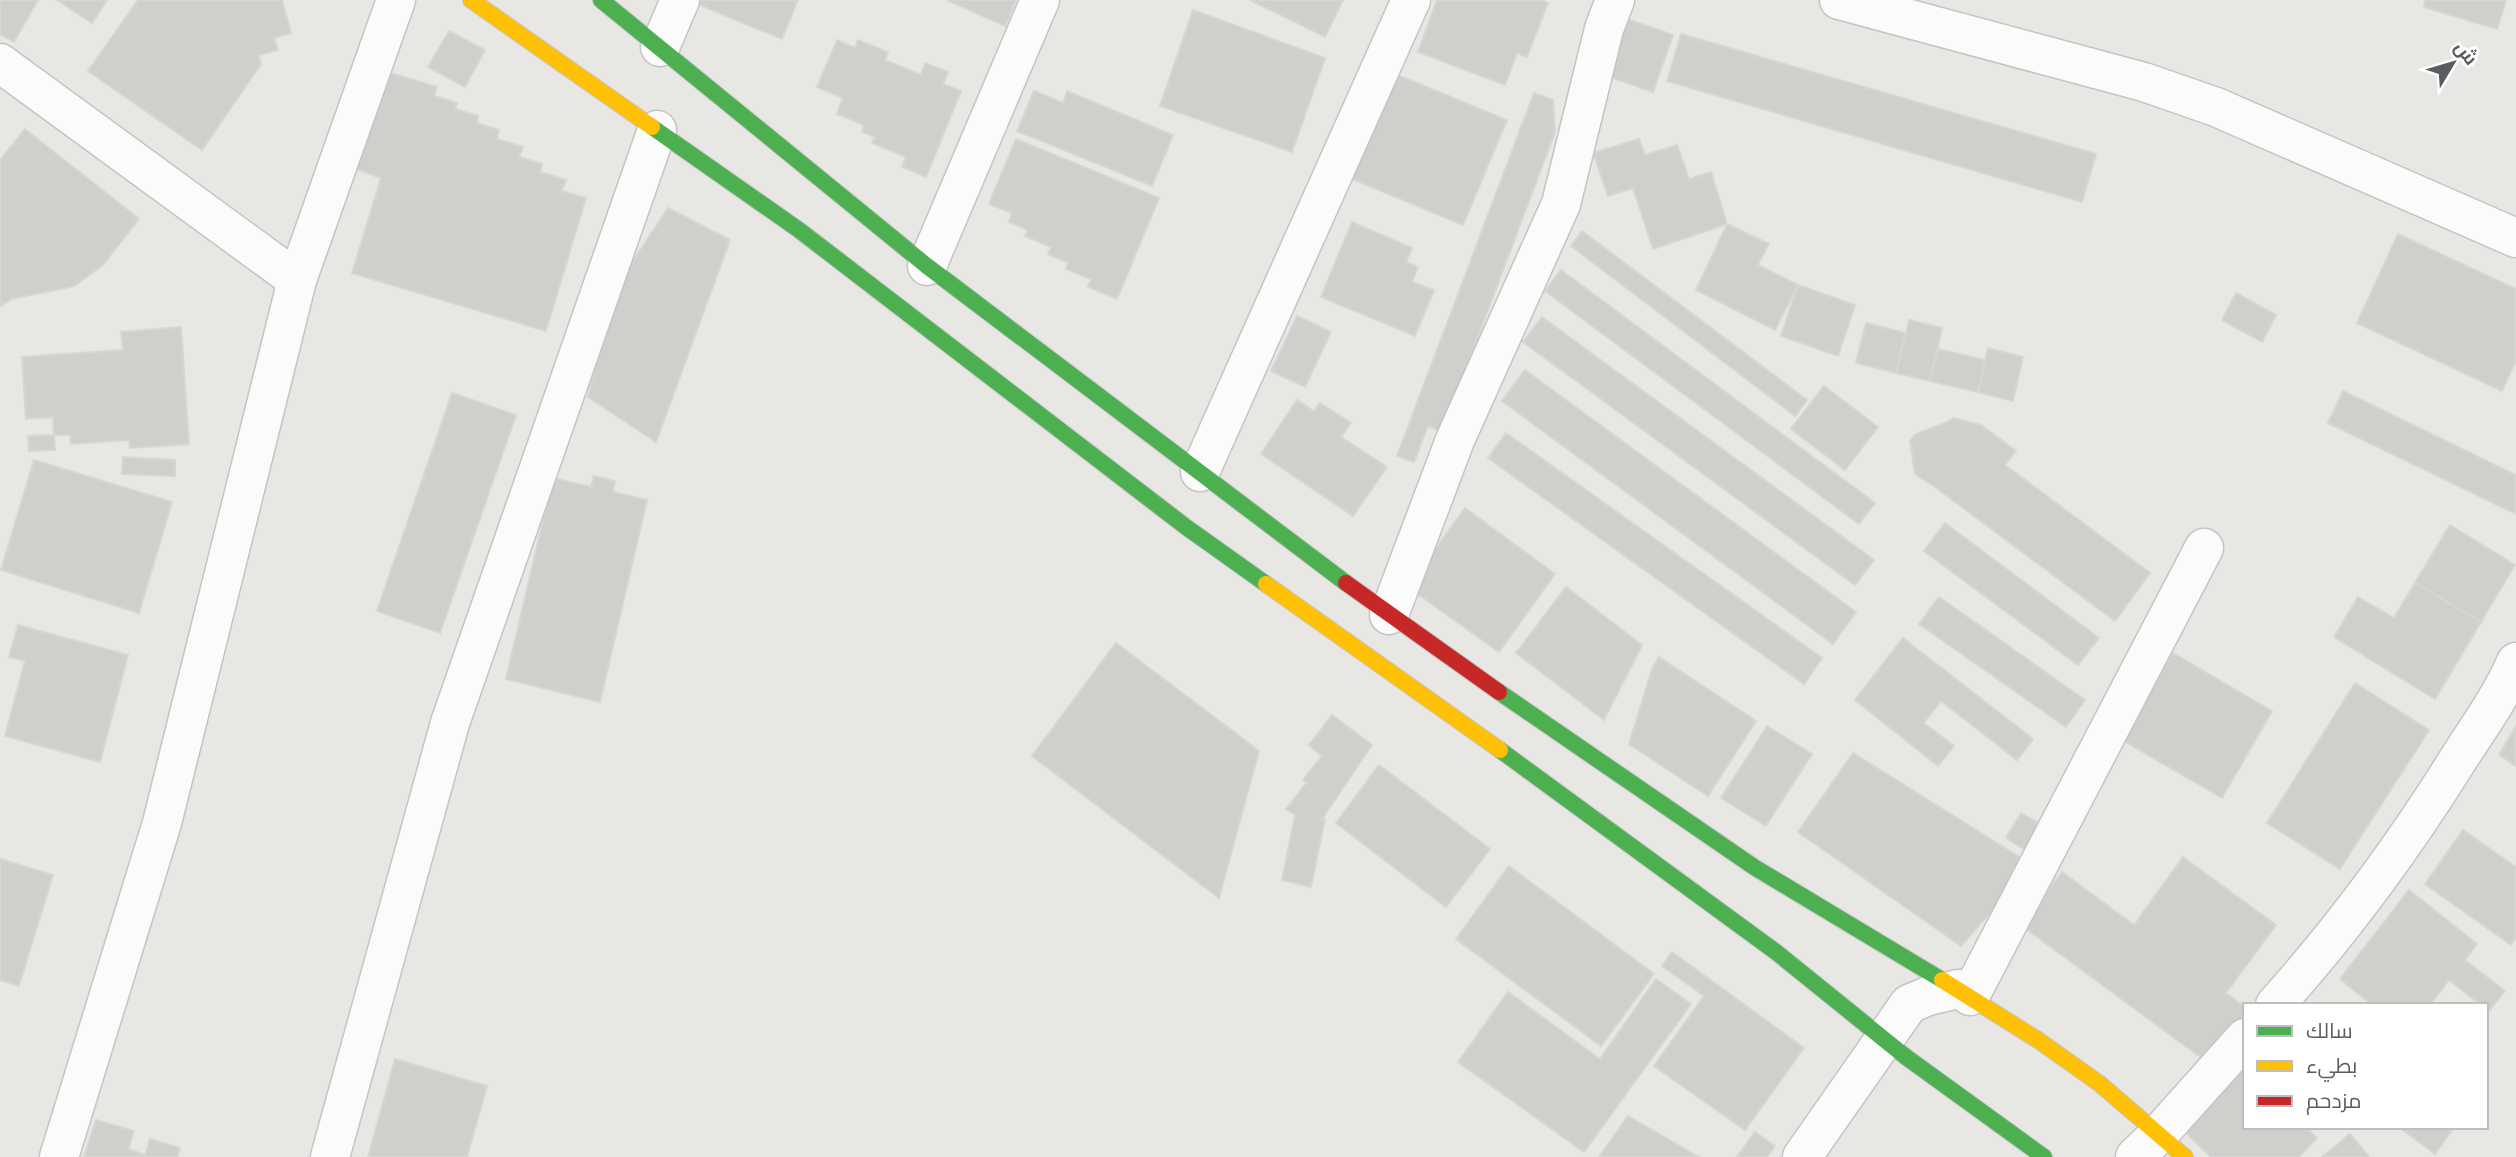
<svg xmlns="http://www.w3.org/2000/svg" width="2516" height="1157" font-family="'DM Sans',Cairo,sans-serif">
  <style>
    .building { fill: #d0cfcc; stroke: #d8d6d2; stroke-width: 2 }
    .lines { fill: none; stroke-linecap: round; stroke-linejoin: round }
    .street-casing { stroke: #c4c4c4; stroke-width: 41 }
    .fast-casing { stroke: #c5c5c5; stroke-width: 18 }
    .slow-casing { stroke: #c5c5c5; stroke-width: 18 }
    .jam-casing { stroke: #c5c5c5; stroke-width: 18 }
    .street { stroke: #fcfbfb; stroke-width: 38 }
    .fast { stroke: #4caf50; stroke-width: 16 }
    .slow { stroke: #ffc107; stroke-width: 16 }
    .jam { stroke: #c62828; stroke-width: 16 }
  </style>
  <rect width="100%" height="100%" fill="#e8e7e3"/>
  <!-- building -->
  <g class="building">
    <polygon points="0,0 38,0 14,42 0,34"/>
    <polygon points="57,0 107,0 92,23"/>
    <polygon points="138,0 282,0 291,33 274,38 278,50 259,55 261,64 202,150 88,71"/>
    <polygon points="696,0 798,0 782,39 695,3"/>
    <polygon points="947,0 1016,0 1005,26"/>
    <polygon points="1250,0 1343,0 1325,37"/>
    <polygon points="1437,0 1540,0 1548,3 1527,57 1517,53 1505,85 1418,52"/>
    <polygon points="2425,0 2506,0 2497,29 2424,7"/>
    <polygon points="1193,10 1325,58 1292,152 1160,106"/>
    <polygon points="1622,17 1673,35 1653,92 1601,74"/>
    <polygon points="449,31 485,50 465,87 428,67"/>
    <polygon points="1681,34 2096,154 2082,202 1667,81"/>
    <polygon points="837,40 855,48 858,40 888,52 885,60 921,75 925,63 948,72 943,84 961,91 926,177 902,167 906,157 872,143 875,137 862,132 864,125 837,114 843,98 817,87"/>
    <polygon points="381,70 437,87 434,96 457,103 455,109 478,116 477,123 499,130 497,139 523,147 519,157 542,164 540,172 566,180 562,191 586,198 546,331 352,273 381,178 354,168"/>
    <polygon points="1388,71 1507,120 1463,225 1345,176"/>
    <polygon points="1034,91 1063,103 1067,91 1173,135 1152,186 1017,131"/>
    <polygon points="1534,93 1553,100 1555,132 1442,432 1428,426 1414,462 1397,456"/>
    <polygon points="25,129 139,219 102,266 74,286 12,299 0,306 0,160"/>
    <polygon points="1016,139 1159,198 1117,299 1088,287 1091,279 1066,269 1068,263 1048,254 1051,247 1025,236 1028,230 1009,222 1012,213 989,204"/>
    <polygon points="1639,139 1645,155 1677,145 1689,179 1711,172 1727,224 1653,249 1633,188 1608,196 1593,153"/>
    <polygon points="668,208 730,240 656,442 588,397 613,291"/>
    <polygon points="1352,222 1412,248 1406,262 1418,267 1412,282 1434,290 1415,336 1321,297"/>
    <polygon points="1727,224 1769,244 1758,265 1798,285 1775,330 1696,290"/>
    <polygon points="1582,231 1807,400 1795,416 1571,246"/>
    <polygon points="2398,234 2516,289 2516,361 2502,391 2357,323"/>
    <polygon points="1561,270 1875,503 1859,524 1545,291"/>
    <polygon points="1798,285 1855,305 1838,356 1781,336"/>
    <polygon points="2236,293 2276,315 2262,342 2222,320"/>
    <polygon points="1297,316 1331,332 1305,387 1271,371"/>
    <polygon points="1542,317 1874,560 1855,585 1523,342"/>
    <polygon points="1909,320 1942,328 1930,381 1896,373"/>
    <polygon points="1866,323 1905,333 1896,373 1856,363"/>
    <polygon points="181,327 189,444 130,448 129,440 71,444 70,435 54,435 53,417 26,419 22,357 123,350 121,332"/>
    <polygon points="1988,348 2023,357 2013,401 1978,392"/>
    <polygon points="1938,349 1985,360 1978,392 1930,381"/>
    <polygon points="1525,370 1856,612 1833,644 1502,401"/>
    <polygon points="1824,386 1878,427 1845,470 1791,429"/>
    <polygon points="2343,391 2516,475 2516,514 2328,423"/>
    <polygon points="452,393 516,415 440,633 377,611"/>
    <polygon points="1297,400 1314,411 1320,403 1351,423 1341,437 1387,467 1353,516 1261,454"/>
    <polygon points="1953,418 1981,425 2016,451 2005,465 2150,573 2115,621 1935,487 1915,474 1910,441 1914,435 1947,422"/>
    <polygon points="1506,433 1822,658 1804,684 1488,458"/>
    <polygon points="54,435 55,450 29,451 28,436"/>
    <polygon points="123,457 175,460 175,476 122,474"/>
    <polygon points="34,460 172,502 139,613 1,570"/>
    <polygon points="594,476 615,481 613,492 647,500 600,702 506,679 553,478 591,487"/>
    <polygon points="1465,508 1555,574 1499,652 1408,587"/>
    <polygon points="1945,523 2099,638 2078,665 1924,551"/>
    <polygon points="2450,525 2515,565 2481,622 2415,583"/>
    <polygon points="2415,583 2481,622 2435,699 2334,637 2358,597 2394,618"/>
    <polygon points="1566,587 1642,645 1604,720 1516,653"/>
    <polygon points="1939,597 2085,700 2066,727 1919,624"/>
    <polygon points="18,625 128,655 100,762 5,736 25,661 9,657"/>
    <polygon points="1903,638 2033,739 2017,760 1941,701 1924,723 1954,746 1938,766 1855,700"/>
    <polygon points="1116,643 1259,751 1219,898 1032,756"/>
    <polygon points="2173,653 2272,711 2222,798 2114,735 2141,709"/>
    <polygon points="1659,657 1756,721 1708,796 1629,744 1652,669"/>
    <polygon points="2355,683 2429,730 2340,869 2267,823"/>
    <polygon points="1332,715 1372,745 1322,819 1325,819 1311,887 1282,880 1295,815 1286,809 1307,782 1303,780 1322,756 1309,745"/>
    <polygon points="1767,726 1812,754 1766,826 1721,798"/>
    <polygon points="2516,726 2516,766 2499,755"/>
    <polygon points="1853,753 2032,865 1961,946 1798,832"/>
    <polygon points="1379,765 1490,849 1446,907 1336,823"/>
    <polygon points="2021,813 2048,829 2032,854 2006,838"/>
    <polygon points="2463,830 2516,867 2516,937 2511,945 2425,884"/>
    <polygon points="2183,857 2276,925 2226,993 2245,1007 2245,1015 2210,1064 2022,926 2062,872 2134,925"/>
    <polygon points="0,859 53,875 19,986 0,980"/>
    <polygon points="1509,866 1654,974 1601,1046 1456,939"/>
    <polygon points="2409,890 2477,944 2465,960 2505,991 2489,1011 2486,1005 2481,1005 2449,980 2430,1005 2372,1005 2340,979"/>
    <polygon points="1672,952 1804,1048 1745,1130 1654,1066 1704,996 1662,966"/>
    <polygon points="1656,979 1691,1004 1584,1152 1458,1062 1508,992 1600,1059"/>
    <polygon points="2245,1055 2245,1127 2306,1127 2317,1138 2299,1157 2211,1157 2178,1125"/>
    <polygon points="395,1059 487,1086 467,1157 368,1157"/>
    <polygon points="1628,1116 1699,1157 1599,1157"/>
    <polygon points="96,1120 134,1131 128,1149 145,1155 150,1139 180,1148 177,1157 84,1157"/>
    <polygon points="2399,1127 2454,1127 2435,1154"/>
    <polygon points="1755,1132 1775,1146 1767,1157 1737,1157"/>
    <polygon points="2350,1134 2369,1157 2322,1157"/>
  </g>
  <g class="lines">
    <defs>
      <g id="street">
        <polyline points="1839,0 2144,82 2216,107 2516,238"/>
        <polyline points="660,47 680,0"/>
        <polyline points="0,63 297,280"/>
        <polyline points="927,266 1040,0"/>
        <polyline points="1200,472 1411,0"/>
        <polyline points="1389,615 1455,440 1561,204 1604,29 1615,0"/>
        <polyline points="1970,996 2204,548"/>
        <path d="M2275,1005c69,-77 130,-160 184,-247 20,-31 43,-63 57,-96"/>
        <polyline points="59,1157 162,823 297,280 396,0"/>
        <polyline points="330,1157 450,723 657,130"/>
        <polyline points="1802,1157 1909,1004 1928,996 1958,989"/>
        <polyline points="2135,1157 2158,1135 2245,1038"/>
      </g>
      <g id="fast">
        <polyline points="601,0 927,266 1346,583"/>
        <polyline points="652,127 799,230 1186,527 1266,584"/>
        <polyline points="1499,692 1754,867 1942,980"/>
        <polyline points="1500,750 1776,952 1906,1057 2044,1157"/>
      </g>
      <g id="slow">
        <polyline points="471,0 652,127"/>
        <polyline points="1266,584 1500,750"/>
        <polyline points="1942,980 2038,1040 2100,1084 2185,1157"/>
      </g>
      <polyline id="jam" points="1346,583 1499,692"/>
    </defs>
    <!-- street casing -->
    <use href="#street" class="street-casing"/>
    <!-- fast casing -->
    <use href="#fast" class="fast-casing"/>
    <!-- slow casing -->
    <use href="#slow" class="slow-casing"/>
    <!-- jam casing -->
    <use href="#jam" class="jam-casing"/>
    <!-- street -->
    <use href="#street" class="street"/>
    <!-- fast -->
    <use href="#fast" class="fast"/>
    <!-- slow -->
    <use href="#slow" class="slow"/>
    <!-- jam -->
    <use href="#jam" class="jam"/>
  </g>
  <!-- legend -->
  <rect x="2243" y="1003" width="245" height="126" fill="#ffffff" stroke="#bdbebf" stroke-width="2"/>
  <rect x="2257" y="1026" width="35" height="10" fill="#4caf50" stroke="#bdbebf" stroke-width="2"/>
  <text x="2306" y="1038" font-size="21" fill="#595d60">سالك</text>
  <rect x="2257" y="1061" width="35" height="10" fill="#ffc107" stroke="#bdbebf" stroke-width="2"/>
  <text x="2306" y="1073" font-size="21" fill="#595d60">بطيء</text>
  <rect x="2257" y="1096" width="35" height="10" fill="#c62828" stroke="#bdbebf" stroke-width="2"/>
  <text x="2306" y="1108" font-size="21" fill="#595d60">مزدحم</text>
  <!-- north arrow -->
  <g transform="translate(2453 63) rotate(52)" stroke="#ffffff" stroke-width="5" paint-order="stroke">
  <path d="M0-5L12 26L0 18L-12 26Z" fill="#595d60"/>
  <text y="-10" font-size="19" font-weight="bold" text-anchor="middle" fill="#595d60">ش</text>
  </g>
</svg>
